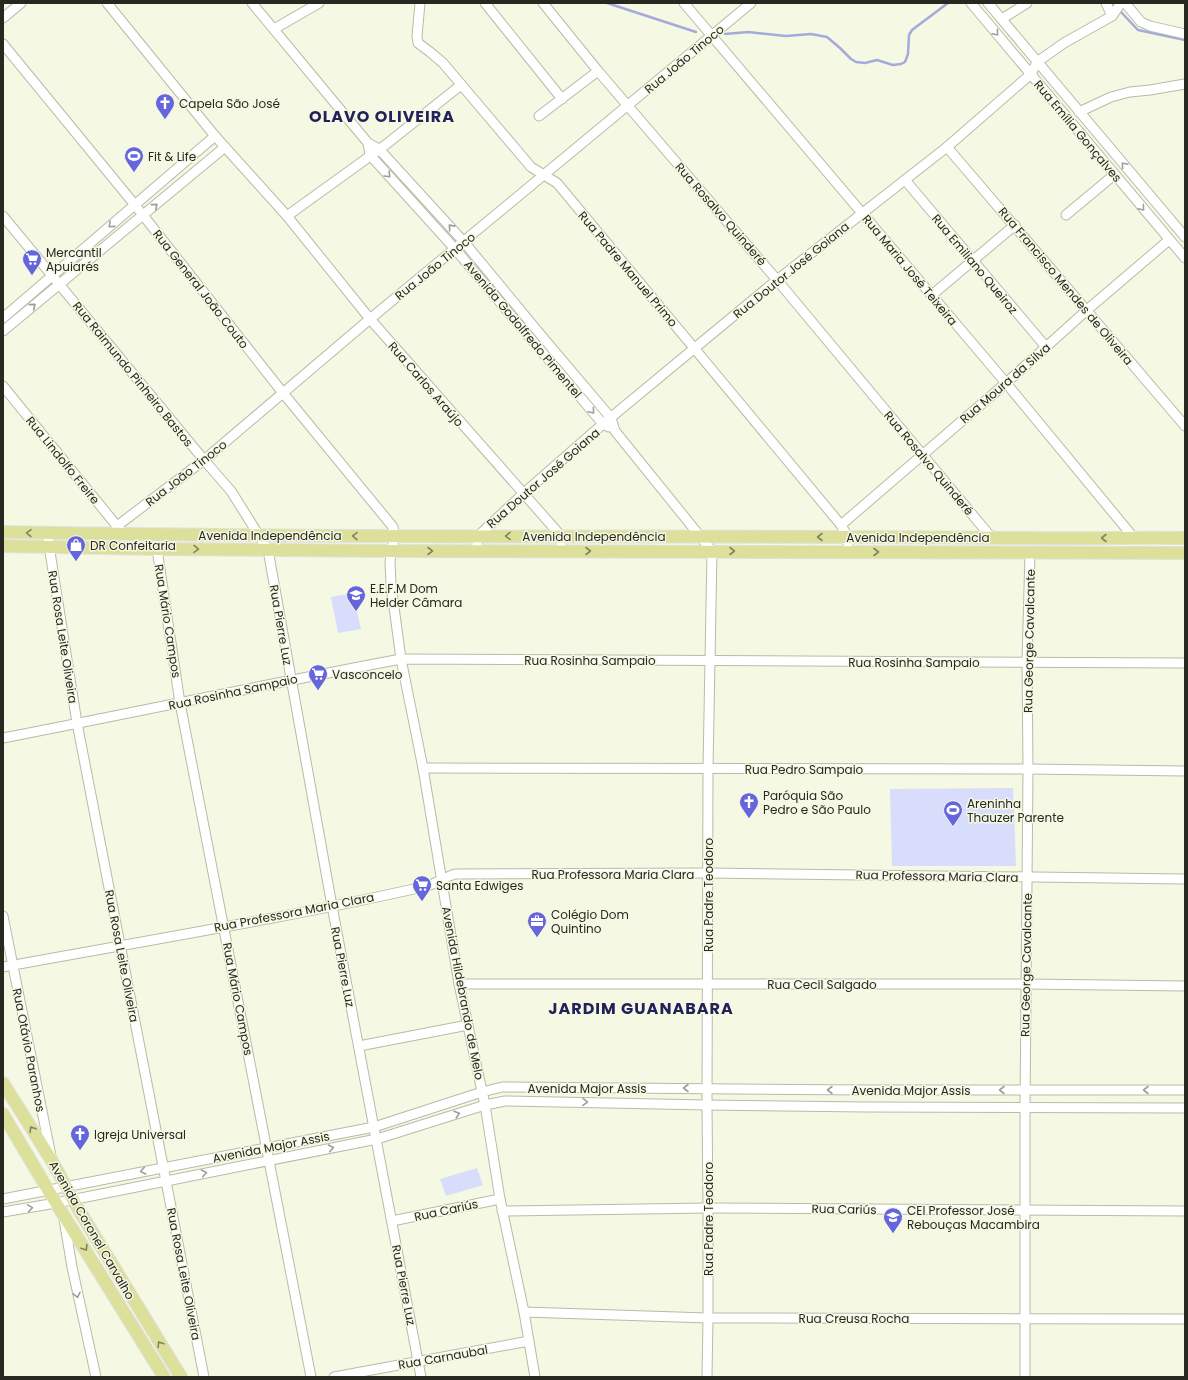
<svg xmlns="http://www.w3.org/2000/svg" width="1188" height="1380" font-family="Poppins,sans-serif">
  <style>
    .pitch { fill: #d8ddfb }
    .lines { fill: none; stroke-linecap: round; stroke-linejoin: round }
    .stream { stroke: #a4abdc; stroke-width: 2.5 }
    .minor-casing { stroke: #b8bba7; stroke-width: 11 }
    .major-casing { stroke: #e1e1e0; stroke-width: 14 }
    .minor { stroke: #fff; stroke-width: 9 }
    .major { stroke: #dce09b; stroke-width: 12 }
    .oneway { stroke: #9e9e9b }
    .oneway2 { stroke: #82845e }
    .labels { text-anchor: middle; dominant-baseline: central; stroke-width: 3; stroke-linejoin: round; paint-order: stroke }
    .street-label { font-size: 12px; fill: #272820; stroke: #f5f8e3 }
    .poi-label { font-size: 12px; fill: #272820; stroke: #f5f8e3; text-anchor: start }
    .district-label { font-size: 16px; font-weight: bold; letter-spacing: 1px; fill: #22215a; stroke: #f5f8e3 }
  </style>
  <rect width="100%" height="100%" fill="#f5f8e3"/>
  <!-- pitch -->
  <g class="pitch">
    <polygon points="353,593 361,629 338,633 331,597"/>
    <polygon points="1013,788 1016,866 892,866 890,789"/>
    <polygon points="477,1168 483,1185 446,1196 440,1179"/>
  </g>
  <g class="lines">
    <!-- stream -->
    <g class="stream">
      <polyline points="607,3 696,32"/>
      <polyline points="1119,10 1138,30 1185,40"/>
      <polyline points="725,34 748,32 786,36 811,34 827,37 840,48 851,59 856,62 865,63 877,60 893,65 901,64 905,62 908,54 909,35 912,30 948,3"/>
    </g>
    <defs>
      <g id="minor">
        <polyline points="107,3 215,136 287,216 370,319 561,536 561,551"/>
        <polyline points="252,3 368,143 379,149 464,242 540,334 611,418 615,431 712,551 708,769 707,1105 708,1208 708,1318 707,1377"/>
        <polyline points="420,3 417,36 418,43 430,52 443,63 531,167 557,183 841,525 848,537 848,551"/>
        <polyline points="485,3 562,99"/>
        <polyline points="543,3 598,71 777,280 991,537"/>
        <polyline points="684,3 1006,383 1134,538"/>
        <polyline points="971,3 1185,258"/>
        <polyline points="988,3 1185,237"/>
        <polyline points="1106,3 1112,16"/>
        <polyline points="1125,3 1141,22 1150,26 1185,34"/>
        <polyline points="3,18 21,3"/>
        <polyline points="1002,19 1027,3"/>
        <polyline points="274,29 319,3"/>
        <polyline points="3,44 135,205 283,393 393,527 394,537 390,562 391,585 401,659 423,768 459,984 485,1105 500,1199 524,1312 535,1377"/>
        <polyline points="1079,112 1111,97 1130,92 1150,90 1185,84"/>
        <polyline points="539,116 598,71"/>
        <polyline points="368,143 370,155 455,249 603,424 609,427"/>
        <polyline points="947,147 1185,426"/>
        <polyline points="905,180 1046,347"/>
        <polyline points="1066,215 1114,175"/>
        <polyline points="3,216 204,460 231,491 268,550 332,906 421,1377"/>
        <polyline points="287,216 384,146 461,85"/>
        <polyline points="932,295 1015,225"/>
        <polyline points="3,318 215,136"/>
        <polyline points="3,331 225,147"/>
        <polyline points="3,386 121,531"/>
        <polyline points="841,525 1006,383 1087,310 1169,240"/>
        <polyline points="117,526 204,460 370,319 751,3"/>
        <polyline points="47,533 77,723 204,1377"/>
        <polyline points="157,549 180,703 311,1377"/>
        <polyline points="477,551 477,537 523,494 603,424 777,280 947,147 1031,74 1037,62 1064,43 1112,16 1121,3"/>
        <path d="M3,738c133,-26 265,-54 398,-79l784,4"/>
        <polyline points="423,768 1028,769 1185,771"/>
        <polyline points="3,916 51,1156"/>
        <path d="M3,967c141,-26 284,-49 424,-81 10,-3 18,-9 28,-12l253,-1 477,6"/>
        <polyline points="459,984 1027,984 1185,986"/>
        <polyline points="359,1046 468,1025"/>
        <polyline points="3,1199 374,1127 482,1092 502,1087 867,1090 1185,1090"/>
        <polyline points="502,1211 708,1208 1185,1211"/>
        <polyline points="3,1212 56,1203 377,1139 485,1105 505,1101 707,1105 866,1107 1185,1108"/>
        <polyline points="64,1219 72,1267 96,1377"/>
        <polyline points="392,1221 500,1199"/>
        <polyline points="524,1312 708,1318 1185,1319"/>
        <polyline points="334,1377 529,1341"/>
        <polyline points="1025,1377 1025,1108 1028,769 1027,662 1030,553"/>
      </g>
      <g id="major">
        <path d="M3,532c342,7 685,3 1028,6 51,1 103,-1 154,0"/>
        <polyline points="3,546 157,549 391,551 1185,553"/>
        <polyline points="3,1083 52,1161 77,1207 181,1377"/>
        <polyline points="3,1114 48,1190 164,1377"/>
      </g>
    </defs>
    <!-- minor casing -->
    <use href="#minor" class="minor-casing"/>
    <!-- major casing -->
    <use href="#major" class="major-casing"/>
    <!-- minor -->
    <use href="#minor" class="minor"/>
    <!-- major -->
    <use href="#major" class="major"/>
  </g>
  <!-- one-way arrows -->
  <defs><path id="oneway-chevron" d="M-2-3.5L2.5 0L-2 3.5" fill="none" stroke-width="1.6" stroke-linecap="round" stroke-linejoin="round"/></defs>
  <g class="oneway">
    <use href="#oneway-chevron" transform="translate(996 33) rotate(50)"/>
    <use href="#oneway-chevron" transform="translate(1124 165) rotate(-130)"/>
    <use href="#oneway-chevron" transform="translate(388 175) rotate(47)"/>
    <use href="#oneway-chevron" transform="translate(155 206) rotate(-40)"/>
    <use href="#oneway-chevron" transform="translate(1142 208) rotate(50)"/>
    <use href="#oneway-chevron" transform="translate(111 225) rotate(139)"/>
    <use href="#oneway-chevron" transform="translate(451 227) rotate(-132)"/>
    <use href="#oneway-chevron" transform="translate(33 306) rotate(-40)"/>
    <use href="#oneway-chevron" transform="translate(592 411) rotate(50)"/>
    <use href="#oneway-chevron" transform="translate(686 1088) rotate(-180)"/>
    <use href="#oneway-chevron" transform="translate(830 1090) rotate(-180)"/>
    <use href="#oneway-chevron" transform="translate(1002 1090) rotate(-180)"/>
    <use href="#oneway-chevron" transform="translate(1146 1090) rotate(180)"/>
    <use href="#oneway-chevron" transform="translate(585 1102) rotate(1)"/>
    <use href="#oneway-chevron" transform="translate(457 1114) rotate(-18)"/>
    <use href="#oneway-chevron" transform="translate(331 1148) rotate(-11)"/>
    <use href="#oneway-chevron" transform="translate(143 1171) rotate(169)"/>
    <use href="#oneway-chevron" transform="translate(204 1173) rotate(-11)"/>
    <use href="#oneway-chevron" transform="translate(30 1208) rotate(-9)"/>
    <use href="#oneway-chevron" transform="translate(77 1295) rotate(78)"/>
  </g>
  <g class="oneway2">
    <use href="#oneway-chevron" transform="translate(29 533) rotate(-179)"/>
    <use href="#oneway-chevron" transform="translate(355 536) rotate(-179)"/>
    <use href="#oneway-chevron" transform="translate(508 536) rotate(179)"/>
    <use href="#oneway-chevron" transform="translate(820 537) rotate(-180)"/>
    <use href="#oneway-chevron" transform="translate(1104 538) rotate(-180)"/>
    <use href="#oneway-chevron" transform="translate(196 549) rotate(1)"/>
    <use href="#oneway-chevron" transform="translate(430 551)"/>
    <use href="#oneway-chevron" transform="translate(588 551)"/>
    <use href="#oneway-chevron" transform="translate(732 551)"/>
    <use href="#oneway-chevron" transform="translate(876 552)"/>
    <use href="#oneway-chevron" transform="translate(32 1129) rotate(-122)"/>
    <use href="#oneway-chevron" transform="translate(85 1248) rotate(58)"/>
    <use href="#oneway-chevron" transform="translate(160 1344) rotate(-122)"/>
  </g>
  <!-- icons -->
  <defs>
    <symbol id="church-pin" viewBox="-11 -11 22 30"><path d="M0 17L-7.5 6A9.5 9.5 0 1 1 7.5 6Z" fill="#6565de" stroke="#f5f8e3"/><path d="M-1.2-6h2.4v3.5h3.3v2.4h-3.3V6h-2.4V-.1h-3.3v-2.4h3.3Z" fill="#fff"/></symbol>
    <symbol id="stadium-pin" viewBox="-11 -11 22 30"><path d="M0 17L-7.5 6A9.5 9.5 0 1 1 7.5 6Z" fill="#6565de" stroke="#f5f8e3"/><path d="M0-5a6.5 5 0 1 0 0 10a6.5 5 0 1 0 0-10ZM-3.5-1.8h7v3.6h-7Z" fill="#fff"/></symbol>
    <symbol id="supermarket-pin" viewBox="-11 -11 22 30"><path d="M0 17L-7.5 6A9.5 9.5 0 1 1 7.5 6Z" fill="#6565de" stroke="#f5f8e3"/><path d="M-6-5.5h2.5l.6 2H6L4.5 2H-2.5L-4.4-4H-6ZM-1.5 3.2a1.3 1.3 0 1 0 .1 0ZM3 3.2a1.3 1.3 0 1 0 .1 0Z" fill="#fff"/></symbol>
    <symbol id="shop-pin" viewBox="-11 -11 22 30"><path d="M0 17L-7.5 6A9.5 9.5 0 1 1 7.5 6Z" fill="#6565de" stroke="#f5f8e3"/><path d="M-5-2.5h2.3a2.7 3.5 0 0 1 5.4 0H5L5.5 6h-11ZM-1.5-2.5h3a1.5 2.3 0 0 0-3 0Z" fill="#fff"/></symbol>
    <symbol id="school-pin" viewBox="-11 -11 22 30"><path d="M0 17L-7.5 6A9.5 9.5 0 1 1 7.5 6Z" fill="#6565de" stroke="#f5f8e3"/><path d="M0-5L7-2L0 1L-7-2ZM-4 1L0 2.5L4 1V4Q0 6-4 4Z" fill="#fff"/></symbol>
    <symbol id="office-pin" viewBox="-11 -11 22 30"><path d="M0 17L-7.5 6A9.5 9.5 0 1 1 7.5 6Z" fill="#6565de" stroke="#f5f8e3"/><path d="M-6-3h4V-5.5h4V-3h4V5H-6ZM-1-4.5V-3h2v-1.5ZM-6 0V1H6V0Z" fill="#fff"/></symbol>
  </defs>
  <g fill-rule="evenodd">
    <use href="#church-pin" x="154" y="92" width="22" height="30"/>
    <use href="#stadium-pin" x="123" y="145" width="22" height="30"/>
    <use href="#supermarket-pin" x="21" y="248" width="22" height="30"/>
    <use href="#shop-pin" x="65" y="534" width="22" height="30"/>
    <use href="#school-pin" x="345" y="584" width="22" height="30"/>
    <use href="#supermarket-pin" x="307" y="663" width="22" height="30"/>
    <use href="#church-pin" x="738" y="791" width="22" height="30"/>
    <use href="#stadium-pin" x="942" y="799" width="22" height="30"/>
    <use href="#supermarket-pin" x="411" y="874" width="22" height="30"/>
    <use href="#office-pin" x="526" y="910" width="22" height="30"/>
    <use href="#church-pin" x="69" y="1123" width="22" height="30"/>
    <use href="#school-pin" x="882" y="1206" width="22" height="30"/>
  </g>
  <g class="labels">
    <!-- street labels -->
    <g class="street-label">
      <text transform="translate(684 59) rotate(-40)">Rua João Tinoco</text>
      <text transform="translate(1078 131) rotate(50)">Rua Emília Gonçalves</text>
      <text transform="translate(721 214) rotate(49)">Rua Rosalvo Quinderé</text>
      <text transform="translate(975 264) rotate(50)">Rua Emiliano Queiroz</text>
      <text transform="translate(435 266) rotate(-39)">Rua João Tinoco</text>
      <text transform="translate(628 269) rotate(50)">Rua Padre Manuel Primo</text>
      <text transform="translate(791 270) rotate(-39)">Rua Doutor José Goiana</text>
      <text transform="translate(910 270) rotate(50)">Rua Maria José Teixeira</text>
      <text transform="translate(1066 286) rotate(50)">Rua Francisco Mendes de Oliveira</text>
      <text transform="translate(201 289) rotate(52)">Rua General João Couto</text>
      <text transform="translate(523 329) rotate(50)">Avenida Godolfredo Pimentel</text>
      <text transform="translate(133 374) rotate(51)">Rua Raimundo Pinheiro Bastos</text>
      <text transform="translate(1005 383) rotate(-41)">Rua Moura da Silva</text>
      <text transform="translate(426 384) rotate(49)">Rua Carlos Araújo</text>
      <text transform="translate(63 460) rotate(51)">Rua Lindolfo Freire</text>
      <text transform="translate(929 463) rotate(50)">Rua Rosalvo Quinderé</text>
      <text transform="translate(186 473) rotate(-38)">Rua João Tinoco</text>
      <text transform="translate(543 478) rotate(-41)">Rua Doutor José Goiana</text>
      <text x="270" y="535">Avenida Independência</text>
      <text x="594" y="536">Avenida Independência</text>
      <text x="918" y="537">Avenida Independência</text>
      <text transform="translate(168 621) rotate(81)">Rua Mário Campos</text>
      <text transform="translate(281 625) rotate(80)">Rua Pierre Luz</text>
      <text transform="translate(63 637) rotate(81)">Rua Rosa Leite Oliveira</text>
      <text transform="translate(1029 641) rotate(-89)">Rua George Cavalcante</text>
      <text x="590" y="660">Rua Rosinha Sampaio</text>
      <text x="914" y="662">Rua Rosinha Sampaio</text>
      <text transform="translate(233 692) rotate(-12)">Rua Rosinha Sampaio</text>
      <text x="804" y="769">Rua Pedro Sampaio</text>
      <text x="613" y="874">Rua Professora Maria Clara</text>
      <text transform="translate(937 876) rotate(1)">Rua Professora Maria Clara</text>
      <text transform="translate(708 895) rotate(-90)">Rua Padre Teodoro</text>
      <text transform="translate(294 912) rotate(-11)">Rua Professora Maria Clara</text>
      <text transform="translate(122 956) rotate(79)">Rua Rosa Leite Oliveira</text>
      <text transform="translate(1026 965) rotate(-89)">Rua George Cavalcante</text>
      <text transform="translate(343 967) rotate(79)">Rua Pierre Luz</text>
      <text x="822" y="984">Rua Cecil Salgado</text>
      <text transform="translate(463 993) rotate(79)">Avenida Hildebrando de Melo</text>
      <text transform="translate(238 999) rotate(79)">Rua Mário Campos</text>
      <text transform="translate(29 1050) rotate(79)">Rua Otávio Paranhos</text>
      <text x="587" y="1088">Avenida Major Assis</text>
      <text x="911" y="1090">Avenida Major Assis</text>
      <text transform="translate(271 1147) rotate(-11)">Avenida Major Assis</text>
      <text transform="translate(844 1209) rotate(1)">Rua Cariús</text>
      <text transform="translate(446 1210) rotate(-12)">Rua Cariús</text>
      <text transform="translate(708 1219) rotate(-90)">Rua Padre Teodoro</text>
      <text transform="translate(92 1230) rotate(60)">Avenida Coronel Carvalho</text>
      <text transform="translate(184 1274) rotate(79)">Rua Rosa Leite Oliveira</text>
      <text transform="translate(404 1285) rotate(79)">Rua Pierre Luz</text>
      <text x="854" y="1318">Rua Creusa Rocha</text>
      <text transform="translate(443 1357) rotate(-10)">Rua Carnaubal</text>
    </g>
    <!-- poi labels -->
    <g class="poi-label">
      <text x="179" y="103">Capela São José</text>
      <text x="148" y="156">Fit &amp; Life</text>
      <text x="46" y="252">Mercantil<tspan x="46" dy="14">Apuiarés</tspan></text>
      <text x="90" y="545">DR Confeitaria</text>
      <text x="370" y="588">E.E.F.M Dom<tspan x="370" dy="14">Helder Câmara</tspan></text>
      <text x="332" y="674">Vasconcelo</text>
      <text x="763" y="795">Paróquia São<tspan x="763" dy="14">Pedro e São Paulo</tspan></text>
      <text x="967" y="803">Areninha<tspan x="967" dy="14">Thauzer Parente</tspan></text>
      <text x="436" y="885">Santa Edwiges</text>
      <text x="551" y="914">Colégio Dom<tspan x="551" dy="14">Quintino</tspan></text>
      <text x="94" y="1134">Igreja Universal</text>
      <text x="907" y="1210">CEI Professor José<tspan x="907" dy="14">Rebouças Macambira</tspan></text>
    </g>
    <!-- district labels -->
    <g class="district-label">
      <text x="382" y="116">OLAVO OLIVEIRA</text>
      <text x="641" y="1008">JARDIM GUANABARA</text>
    </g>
  </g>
  <!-- border -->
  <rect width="1188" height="1380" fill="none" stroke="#272820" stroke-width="8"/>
</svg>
